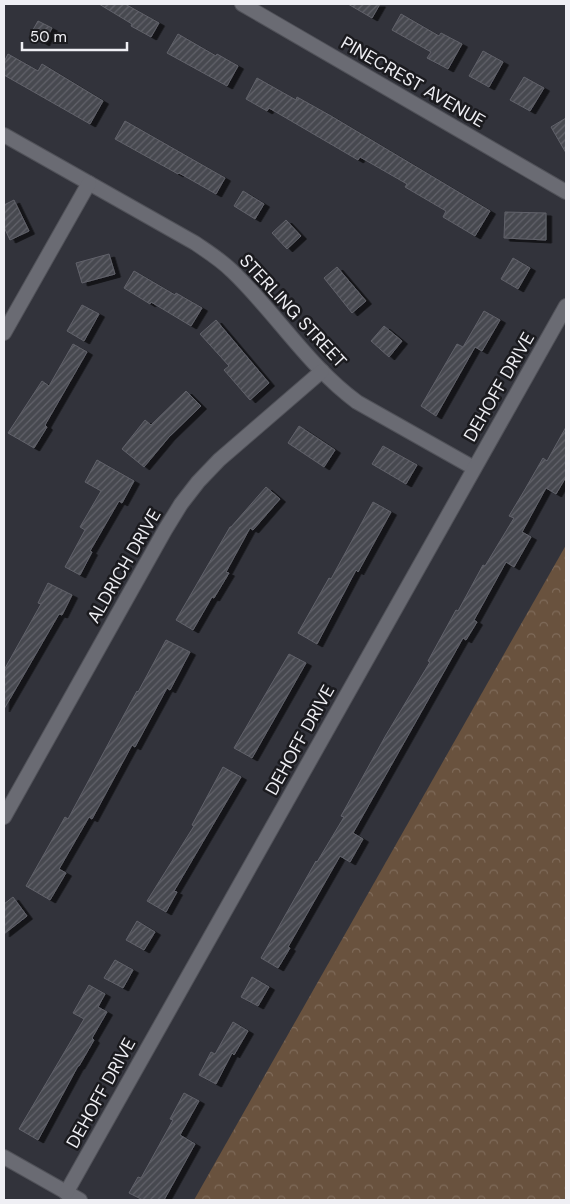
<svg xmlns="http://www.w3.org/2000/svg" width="570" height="1204" font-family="'DM Sans',sans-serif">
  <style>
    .forest { fill: url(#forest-crowns) }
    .building { fill: url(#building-hatch); stroke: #61626a; filter: url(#shadow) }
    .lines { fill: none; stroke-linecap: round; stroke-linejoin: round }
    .minor-casing { stroke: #515259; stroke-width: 16 }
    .minor { stroke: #6a6b73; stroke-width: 14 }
    .labels { text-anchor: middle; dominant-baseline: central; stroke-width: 5; stroke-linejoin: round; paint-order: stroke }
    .street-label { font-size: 18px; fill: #efeff4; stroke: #1b1b1f }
  </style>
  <defs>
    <pattern id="forest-crowns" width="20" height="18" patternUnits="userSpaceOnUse" patternTransform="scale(1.25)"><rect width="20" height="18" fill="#69523e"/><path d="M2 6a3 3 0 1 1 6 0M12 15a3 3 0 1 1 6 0" fill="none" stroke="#7f6b5a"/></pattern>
    <pattern id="building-hatch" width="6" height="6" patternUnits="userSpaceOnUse" patternTransform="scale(1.25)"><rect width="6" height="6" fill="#474850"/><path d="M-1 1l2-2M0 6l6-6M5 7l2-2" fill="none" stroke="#62636a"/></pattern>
    <filter id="shadow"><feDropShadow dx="5.5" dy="3" stdDeviation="0" flood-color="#0009"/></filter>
  </defs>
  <rect width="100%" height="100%" fill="#32333b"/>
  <!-- forest -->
  <polygon class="forest" points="566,545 566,1200 194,1200"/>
  <!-- building -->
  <g class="building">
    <polygon points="99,4 125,4 159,23 151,37 131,26 132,24"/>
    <polygon points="348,4 380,4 372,18"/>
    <polygon points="401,14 439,36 441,33 462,44 448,69 427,58 431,52 392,30"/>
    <polygon points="38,21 52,28 44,43 30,35"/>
    <polygon points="178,34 216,56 217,54 238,66 227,86 167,53"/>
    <polygon points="483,51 503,62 489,87 469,76"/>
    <polygon points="8,54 38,71 42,64 103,101 90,124 4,75 4,62"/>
    <polygon points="524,77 544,88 530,111 510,100"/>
    <polygon points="257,78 296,100 297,97 331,116 490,211 475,236 443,217 446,211 405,187 407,184 360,157 358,160 269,108 267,111 246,99"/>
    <polygon points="566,118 566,153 551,127"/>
    <polygon points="125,121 225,178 216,194 179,173 178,174 115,139"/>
    <polygon points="243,191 264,204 255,219 234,206"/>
    <polygon points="14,200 29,231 10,240 4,227 4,205"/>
    <polygon points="505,212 546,213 546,240 504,238"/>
    <polygon points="286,220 301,236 287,249 272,233"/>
    <polygon points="109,254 115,274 82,283 76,263"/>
    <polygon points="513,258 530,268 518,289 501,279"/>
    <polygon points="337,267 366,301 352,313 324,278"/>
    <polygon points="134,271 175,295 176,293 202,308 191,326 151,302 150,304 124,288"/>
    <polygon points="82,305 99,314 84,341 67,331"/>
    <polygon points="484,311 500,320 482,351 475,347 436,416 421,406 457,344 463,347"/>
    <polygon points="216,320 269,383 250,400 224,370 229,366 200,334"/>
    <polygon points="384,326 402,341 389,357 371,341"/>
    <polygon points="73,344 87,352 45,425 47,427 34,448 8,433 42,381 49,386"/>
    <polygon points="186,391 201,406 169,437 144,467 122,449 145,420 151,425"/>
    <polygon points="299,426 335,450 324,467 288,443"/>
    <polygon points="566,427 566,477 556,494 546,488 522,532 531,537 514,567 506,562 474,620 477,622 466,640 463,638 353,833 363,839 350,862 340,856 288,947 290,948 278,968 261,958 316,861 317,862 344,817 341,816 386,735 430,662 428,661 456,610 458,611 483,565 485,566 514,518 509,516 524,491 543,458 547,461"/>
    <polygon points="383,446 417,465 406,484 372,464"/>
    <polygon points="97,460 134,481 122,503 119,501 90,551 92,552 80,575 65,567 85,530 80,527 101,491 85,482"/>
    <polygon points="266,487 280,499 253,530 250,528 226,572 229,573 214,598 212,597 193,630 176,620 230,527 231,527"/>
    <polygon points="373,502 391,512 358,572 356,570 317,644 298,633 329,578 331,579"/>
    <polygon points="48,583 72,595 62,615 59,614 4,709 4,670 41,604 38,603"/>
    <polygon points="166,640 190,652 170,690 167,688 135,747 132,745 92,819 89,817 59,869 66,873 50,900 26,886 65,817 68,819 113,735 137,691 138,692"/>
    <polygon points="289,654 306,663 252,758 234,748"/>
    <polygon points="223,767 241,777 174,891 177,892 166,912 147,901 194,826 192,825"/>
    <polygon points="13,897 27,916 4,934 4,904"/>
    <polygon points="137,921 155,932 144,950 126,940"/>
    <polygon points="115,960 133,970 123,988 104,978"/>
    <polygon points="252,977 269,987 258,1006 241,997"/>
    <polygon points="89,985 105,994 98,1007 107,1012 92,1038 94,1040 79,1066 78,1066 38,1140 19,1129 84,1019 73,1013"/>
    <polygon points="233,1022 248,1031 234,1055 232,1053 216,1084 199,1075 211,1052 215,1054"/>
    <polygon points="184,1093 199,1101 180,1135 195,1144 164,1200 143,1200 129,1193 138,1177 141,1178 173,1120 170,1119"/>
  </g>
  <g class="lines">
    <defs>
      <g id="minor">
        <polyline points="242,4 566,192"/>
        <path d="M4,135l191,108c13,9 26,17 37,28 44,42 76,95 125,131l117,66"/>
        <polyline points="4,333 89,183"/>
        <polyline points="4,817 165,530 181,504 198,482 219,460 322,371"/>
        <polyline points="4,1157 80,1200"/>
        <polyline points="66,1193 566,306"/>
      </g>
    </defs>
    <!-- minor casing -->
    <use href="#minor" class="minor-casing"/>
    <!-- minor -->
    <use href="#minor" class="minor"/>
  </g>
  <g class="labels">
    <!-- street labels -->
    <g class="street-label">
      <text transform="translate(413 82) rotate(30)">PINECREST AVENUE</text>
      <text transform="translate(293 311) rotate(47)">STERLING STREET</text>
      <text transform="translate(499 387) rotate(-60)">DEHOFF DRIVE</text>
      <text transform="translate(124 566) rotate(-60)">ALDRICH DRIVE</text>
      <text transform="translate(300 740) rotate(-61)">DEHOFF DRIVE</text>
      <text transform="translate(101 1093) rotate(-61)">DEHOFF DRIVE</text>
    </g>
  </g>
  <!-- border -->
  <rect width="570" height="1204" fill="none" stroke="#efeff4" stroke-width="10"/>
  <!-- scale -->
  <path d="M22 42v8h105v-8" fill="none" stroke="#efeff4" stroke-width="2.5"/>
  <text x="30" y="42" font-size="15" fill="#efeff4" stroke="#1b1b1f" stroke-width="4" paint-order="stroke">50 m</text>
</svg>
